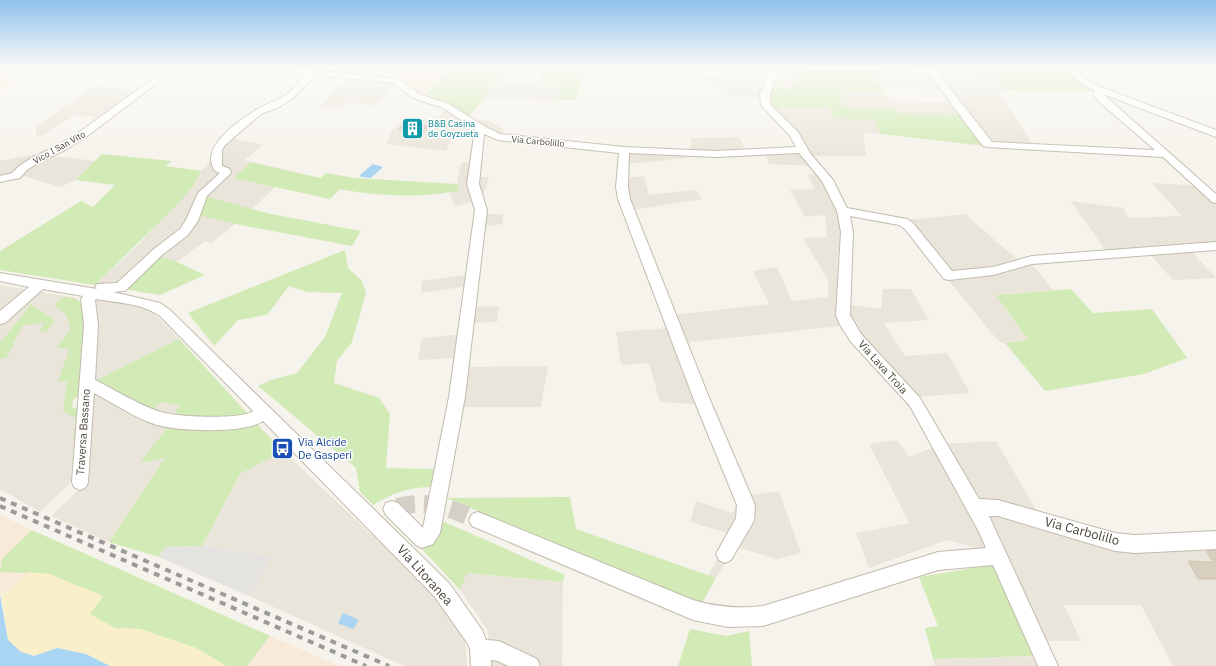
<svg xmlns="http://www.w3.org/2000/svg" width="1216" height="666" font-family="'IBM Plex Sans',sans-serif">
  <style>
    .residential { fill: #eae5da }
    .commercial { fill: #f7ead8 }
    .education { fill: #efe8d6 }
    .green { fill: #d2eab5 }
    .sand { fill: #f9efc9 }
    .parking { fill: #e5e3e0 }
    .water { fill: #a9d4f2 }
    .building { fill: #d8cfc1; stroke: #d3c7b4 }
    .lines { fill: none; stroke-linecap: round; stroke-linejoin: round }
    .minor-tunnel { stroke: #d4d0c8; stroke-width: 18; stroke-dasharray: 18 9; stroke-linecap: butt }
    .minor-casing { stroke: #c2bbae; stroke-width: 2 }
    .minor { fill: #fff; fill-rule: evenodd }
    .rail { stroke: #9a9a9a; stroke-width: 4; stroke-dasharray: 6 6; stroke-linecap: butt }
    .labels { text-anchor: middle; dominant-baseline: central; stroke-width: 3; stroke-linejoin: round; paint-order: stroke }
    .far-culture-label { font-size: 9px; fill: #0d838f; stroke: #fff; text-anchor: start }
    .far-street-label { font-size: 9px; fill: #4b4439; stroke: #fff }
    .street-label { font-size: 11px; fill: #4b4439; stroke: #fff }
    .transit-label { font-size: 11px; fill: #164399; stroke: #fff; text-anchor: start }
    .near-street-label { font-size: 13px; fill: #4b4439; stroke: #fff }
  </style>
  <rect width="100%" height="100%" fill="#f6f3ec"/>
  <!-- residential -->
  <g class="residential">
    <polygon points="241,67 293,67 296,72 276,70 271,74 237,70"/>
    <polygon points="745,67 770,67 761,87 759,98 720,94 722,88 710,86 710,81 659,76 669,68 732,80 745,70"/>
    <polygon points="779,67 933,67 936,73 999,78 1006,90 998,91 1036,149 986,146 896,113 892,107 843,107 839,90 885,93 890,101 953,102 943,90 882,88 871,69"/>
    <polygon points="350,76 401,83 373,106 349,101 341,109 319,108"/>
    <polygon points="489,83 558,83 561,86 558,100 484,99"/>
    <polygon points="95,85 140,91 104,118 75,115 37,138 36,127"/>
    <polygon points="449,106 468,118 490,121 505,130 497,136 476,130 455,132 446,151 386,144 391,131 405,117 435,121"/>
    <polygon points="772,107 829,107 833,118 875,120 880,134 863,133 866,156 812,156"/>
    <polygon points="226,137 263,145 244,160 251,162 233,178 275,187 252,209 204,197 198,215 235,224 211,243 205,241 177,262 157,257 123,289 95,285 140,243 195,184 201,171 213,158 211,153"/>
    <polygon points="739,137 745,150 798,148 814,166 769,164 765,152 689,151 692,138"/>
    <polygon points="623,151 682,152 686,158 626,164 626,178 644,176 649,195 696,190 702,199 627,211"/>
    <polygon points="36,154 95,161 76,180 60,187 21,175 0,180 0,161"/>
    <polygon points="477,162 476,177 489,177 482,200 455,206 449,192 459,190 457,184 461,163"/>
    <polygon points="819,174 839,214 842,226 837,262 840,326 684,343 707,405 660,402 649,363 621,365 616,332 670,328 665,316 769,304 753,271 777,267 792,301 828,297 828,280 803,238 827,237 825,215 805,217 790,190 814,189 808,175"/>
    <polygon points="1152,183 1205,186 1216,197 1216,248 1190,250 1216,278 1173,280 1145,249 1106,251 1071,201 1123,208 1129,218 1182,216"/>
    <polygon points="482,214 503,214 503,224 480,227"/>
    <polygon points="966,214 976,224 1018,260 1027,258 1053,290 996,295 1028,340 1000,343 939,269 907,220"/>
    <polygon points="471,274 469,286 421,293 422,281"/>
    <polygon points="0,285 77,298 82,395 74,398 72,408 80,407 77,474 68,485 40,512 0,489"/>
    <polygon points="883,289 911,289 929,320 884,323 905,356 947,353 970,393 915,397 858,336 847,309 852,305 881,309"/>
    <polygon points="97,300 142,307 152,311 179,339 95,381 160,402 180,405 170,424 141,463 166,458 109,542 51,516 85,484 94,302"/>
    <polygon points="499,306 497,322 471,323 471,307"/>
    <polygon points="463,334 458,358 418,360 422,338"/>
    <polygon points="548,366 541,407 457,407 463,367"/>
    <polygon points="897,440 909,457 942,444 996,441 1039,515 1111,535 1141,537 1216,534 1216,666 1173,666 1141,605 1064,605 1081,641 1029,641 985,550 947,540 869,568 856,533 909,523 869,444"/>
    <polygon points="283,451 406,567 453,618 465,636 467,666 404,666 249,596 272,556 202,546 240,474"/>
    <polygon points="779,491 801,553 777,559 735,547 716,578 708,576 730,534 690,522 696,501 733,513 738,497"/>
    <polygon points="466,573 563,582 562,665 563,666 492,666 487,629 460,590"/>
    <polygon points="1051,656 1056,666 935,666 933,659"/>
  </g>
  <!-- commercial -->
  <g class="commercial">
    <polygon points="402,67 454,67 421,98 395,80"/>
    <polygon points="2,73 25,78 0,92 0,74"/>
    <polygon points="0,515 32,530 0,564"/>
    <polygon points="0,572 28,572 15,588 0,595"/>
    <polygon points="270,636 340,666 247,666"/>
  </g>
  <!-- education -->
  <polygon class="education" points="779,67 800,68 790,89 771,85"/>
  <!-- green -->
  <g class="green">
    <polygon points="453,67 506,69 499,83 489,83 484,99 468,118 421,98"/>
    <polygon points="544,67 584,67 576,100 558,100 561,86 558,83 539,83"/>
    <polygon points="939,67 1066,67 1095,92 1006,90 999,78 942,73"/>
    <path d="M800,68l71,1 14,24 -46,-3 4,17h50l3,6 66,2 24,31 -106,-12 -5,-14 -42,-2 -4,-11h-57c-4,-8 -3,-13 -1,-22l19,4z"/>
    <polygon points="102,154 171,161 166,166 201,171 195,184 177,205 95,285 0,270 0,251 81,201 93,207 115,185 76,180"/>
    <path d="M251,162l69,16 7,-5 27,5 103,6 2,6c-35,9 -84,6 -119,-1l-10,10 -97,-21z"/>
    <polygon points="204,196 271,214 361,231 352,246 235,224 197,215"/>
    <path d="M345,250l3,18 14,13 4,12 -14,49 -15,19 -3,22 45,15 11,16 -4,54 48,1 -2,18c-23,0 -40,6 -59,18l-13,-13 -4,-24 -98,-82 13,-6 26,-7 28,-36 17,-44 -35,-1 -18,-6 -22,29 -29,5 -24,26 -26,-33z"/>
    <polygon points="157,256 177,262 205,275 160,295 123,289"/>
    <polygon points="1071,289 1093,313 1152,309 1187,358 1144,374 1045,391 1005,343 1028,340 996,295"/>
    <path d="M63,297c12,1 17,1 22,13l-3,85 -8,3 -2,10 8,-1 -2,31 -5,2 3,-22 -13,-7 4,-29 -9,-1 12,-33h-14l15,-19 -5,-15 -12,-9z"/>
    <polygon points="31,304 56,321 52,323 52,325 47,331 40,332 44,322 22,326 7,357 0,359 0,343"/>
    <polygon points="179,339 249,415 230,418 173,417 179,405 160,402 152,411 95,381"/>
    <polygon points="255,422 283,451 240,474 202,546 165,547 159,557 109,542 165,458 140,463 170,424"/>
    <polygon points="570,497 576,529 716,578 702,603 446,498"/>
    <polygon points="440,520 565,575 563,582 467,573 460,590 422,549 435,534"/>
    <polygon points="32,530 270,636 247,666 226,666 196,648 140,629 115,628 89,614 103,597 49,574 0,572 2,559"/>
    <polygon points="992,565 1036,656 933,659 925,628 938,626 919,577"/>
    <polygon points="690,629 726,636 749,631 752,666 678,666"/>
  </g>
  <!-- sand -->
  <polygon class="sand" points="28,572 49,574 103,596 90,614 115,628 140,629 196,648 226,666 110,666 86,654 57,648 34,656 21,652 8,640 1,595 15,588"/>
  <!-- parking -->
  <polygon class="parking" points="202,546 243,552 273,556 249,596 159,557 165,547"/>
  <!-- water -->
  <g class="water">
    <polygon points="373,164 383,167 371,178 361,177 360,175"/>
    <polygon points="0,595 8,640 21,652 34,656 57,648 86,654 110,666 0,666"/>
    <polygon points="343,613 359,620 353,629 338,623"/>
  </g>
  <!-- building -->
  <g class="building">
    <polygon points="404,123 428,126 423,133 398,130"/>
    <polygon points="1216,550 1216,579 1198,579 1188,561 1213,562 1206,551"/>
  </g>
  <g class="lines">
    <!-- minor-tunnel -->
    <path class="minor-tunnel" d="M397,507c32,-8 52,1 81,13"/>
    <defs>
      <g id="minor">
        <polygon points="169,67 178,67 86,137 65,150 41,161 27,170 20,178 0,182 0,176 12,173 19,166 33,157 57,146 78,133"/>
        <path d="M285,67l114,12 20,15 30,10 35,22 16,8 124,13 92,4 80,-4 -6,-11 -29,-31 -1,-11 11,-27h8l-9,27 1,11 27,27 12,21 23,27 14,28 60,11 6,4 39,48 41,-4 39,-11 184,-14v8l-184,14 -39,11 -44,5 -5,-1 -39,-50 -6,-4 -49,-9 3,16 -3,83 11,19 59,64 59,101 19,1 117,33 20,2 81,-4v18l-81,4 -20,-2 -117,-35h-9l69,150h-20l-45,-101 -55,5 -175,56 -35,1 -35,-7 -221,-94 -3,-6 3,-6 6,-2 215,88c24,7 45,9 70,6l175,-54 48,-4 -7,-16 -69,-126 -59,-64 -11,-17 -4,-10 5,-83 -4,-21 -15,-30 -23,-28 -83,4 -87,-4 -1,34 2,12 80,201 45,105 -1,15 -3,6 -20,34 -6,3 -6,-3 -3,-6 20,-36 1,-13 -43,-105 -76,-201 -2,-12 3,-34 -121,-13 -14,-6 -5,50 8,26 -22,187 -25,136 -7,11 -11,4 -6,-3 -30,-30 -3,-6 3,-6 6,-2 6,2 25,25 26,-131 26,-187 -8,-26 8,-55 -32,-21 -30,-10 -20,-15 -78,-8 -23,24 -13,8 -18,7 -36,31 -3,5v16l8,3 1,4 -24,23 -9,25 -10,14 -26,20 -37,36 -12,1 47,11 10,7 279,273 33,47 4,10 13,1 38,18 3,7h-32l-10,-5 -7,-1v6h-20l-1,-17 -2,-5 -33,-47 -172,-176c-19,13 -84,10 -106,4 -20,-6 -44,-22 -63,-32l-6,89 -2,5 -6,3 -6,-3 -2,-5 12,-157 -3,-26 2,-3 -40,-7 -38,34 -5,1v-13l29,-24 -29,-6v-8l97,16 -2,-2 2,-3 20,-1 37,-34 26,-20 6,-9 12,-27 22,-20 -5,-2c-16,-23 21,-48 39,-60 9,-6 20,-9 30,-15 8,-5 15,-15 22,-22l-20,-5zM96,299c22,4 46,4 64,17l93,95c-11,9 -77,6 -92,1 -18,-5 -48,-23 -66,-32l3,-55 -3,-25z"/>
        <polygon points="803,67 939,67 941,70 938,73 992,142 1155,150 1098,101 1093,94 1095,91 1082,84 1064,67 1073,67 1088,80 1103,88 1216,130 1216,137 1103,94 1216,194 1216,203 1212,202 1163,157 986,147 982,145 928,72 807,70"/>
      </g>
    </defs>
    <!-- minor casing -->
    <use href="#minor" class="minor-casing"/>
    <!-- minor -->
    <use href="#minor" class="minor"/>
    <!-- rail -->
    <g class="rail">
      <polyline points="0,498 389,666"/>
      <polyline points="0,506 366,666"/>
    </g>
  </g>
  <!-- sky -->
  <linearGradient id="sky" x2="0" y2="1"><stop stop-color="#8fc1ec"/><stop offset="0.42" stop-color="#fbfaf6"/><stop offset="1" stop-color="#fbfaf6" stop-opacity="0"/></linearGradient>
  <rect width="1216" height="160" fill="url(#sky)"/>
  <!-- icons -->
  <defs>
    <symbol id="building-square" viewBox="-11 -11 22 22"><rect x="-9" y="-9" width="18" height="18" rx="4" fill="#0f9aa8" stroke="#fff"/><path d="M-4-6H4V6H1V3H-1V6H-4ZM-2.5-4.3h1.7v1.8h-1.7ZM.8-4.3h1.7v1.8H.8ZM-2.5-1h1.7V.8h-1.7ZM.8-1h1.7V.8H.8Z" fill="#fff"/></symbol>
    <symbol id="bus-square" viewBox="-11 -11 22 22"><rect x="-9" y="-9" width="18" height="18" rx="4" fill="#1a4fb4" stroke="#fff"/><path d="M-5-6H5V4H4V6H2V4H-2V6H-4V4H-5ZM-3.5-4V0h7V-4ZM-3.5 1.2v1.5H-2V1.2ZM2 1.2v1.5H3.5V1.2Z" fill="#fff"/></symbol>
  </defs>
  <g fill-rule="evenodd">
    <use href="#building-square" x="400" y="116" width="25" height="25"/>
    <use href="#bus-square" x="270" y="436" width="25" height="25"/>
  </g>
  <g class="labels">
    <!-- far-culture labels -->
    <g class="far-culture-label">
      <text x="428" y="123">B&amp;B Casina<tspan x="428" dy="10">de Goyzueta</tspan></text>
    </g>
    <!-- far-street labels -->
    <g class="far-street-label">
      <text transform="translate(538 141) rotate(5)">Via Carbolillo</text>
      <text transform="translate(59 147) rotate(-29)">Vico I San Vito</text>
    </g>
    <!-- street labels -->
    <g class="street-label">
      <text transform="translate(883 367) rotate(48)">Via Lava Troia</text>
      <text transform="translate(83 432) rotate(-86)">Traversa Bassano</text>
    </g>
    <!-- transit labels -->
    <g class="transit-label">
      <text x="298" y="442">Via Alcide<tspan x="298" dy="13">De Gasperi</tspan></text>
    </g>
    <!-- near-street labels -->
    <g class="near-street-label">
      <text transform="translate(1082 531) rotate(15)">Via Carbolillo</text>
      <text transform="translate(425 575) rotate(48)">Via Litoranea</text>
    </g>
  </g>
</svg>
